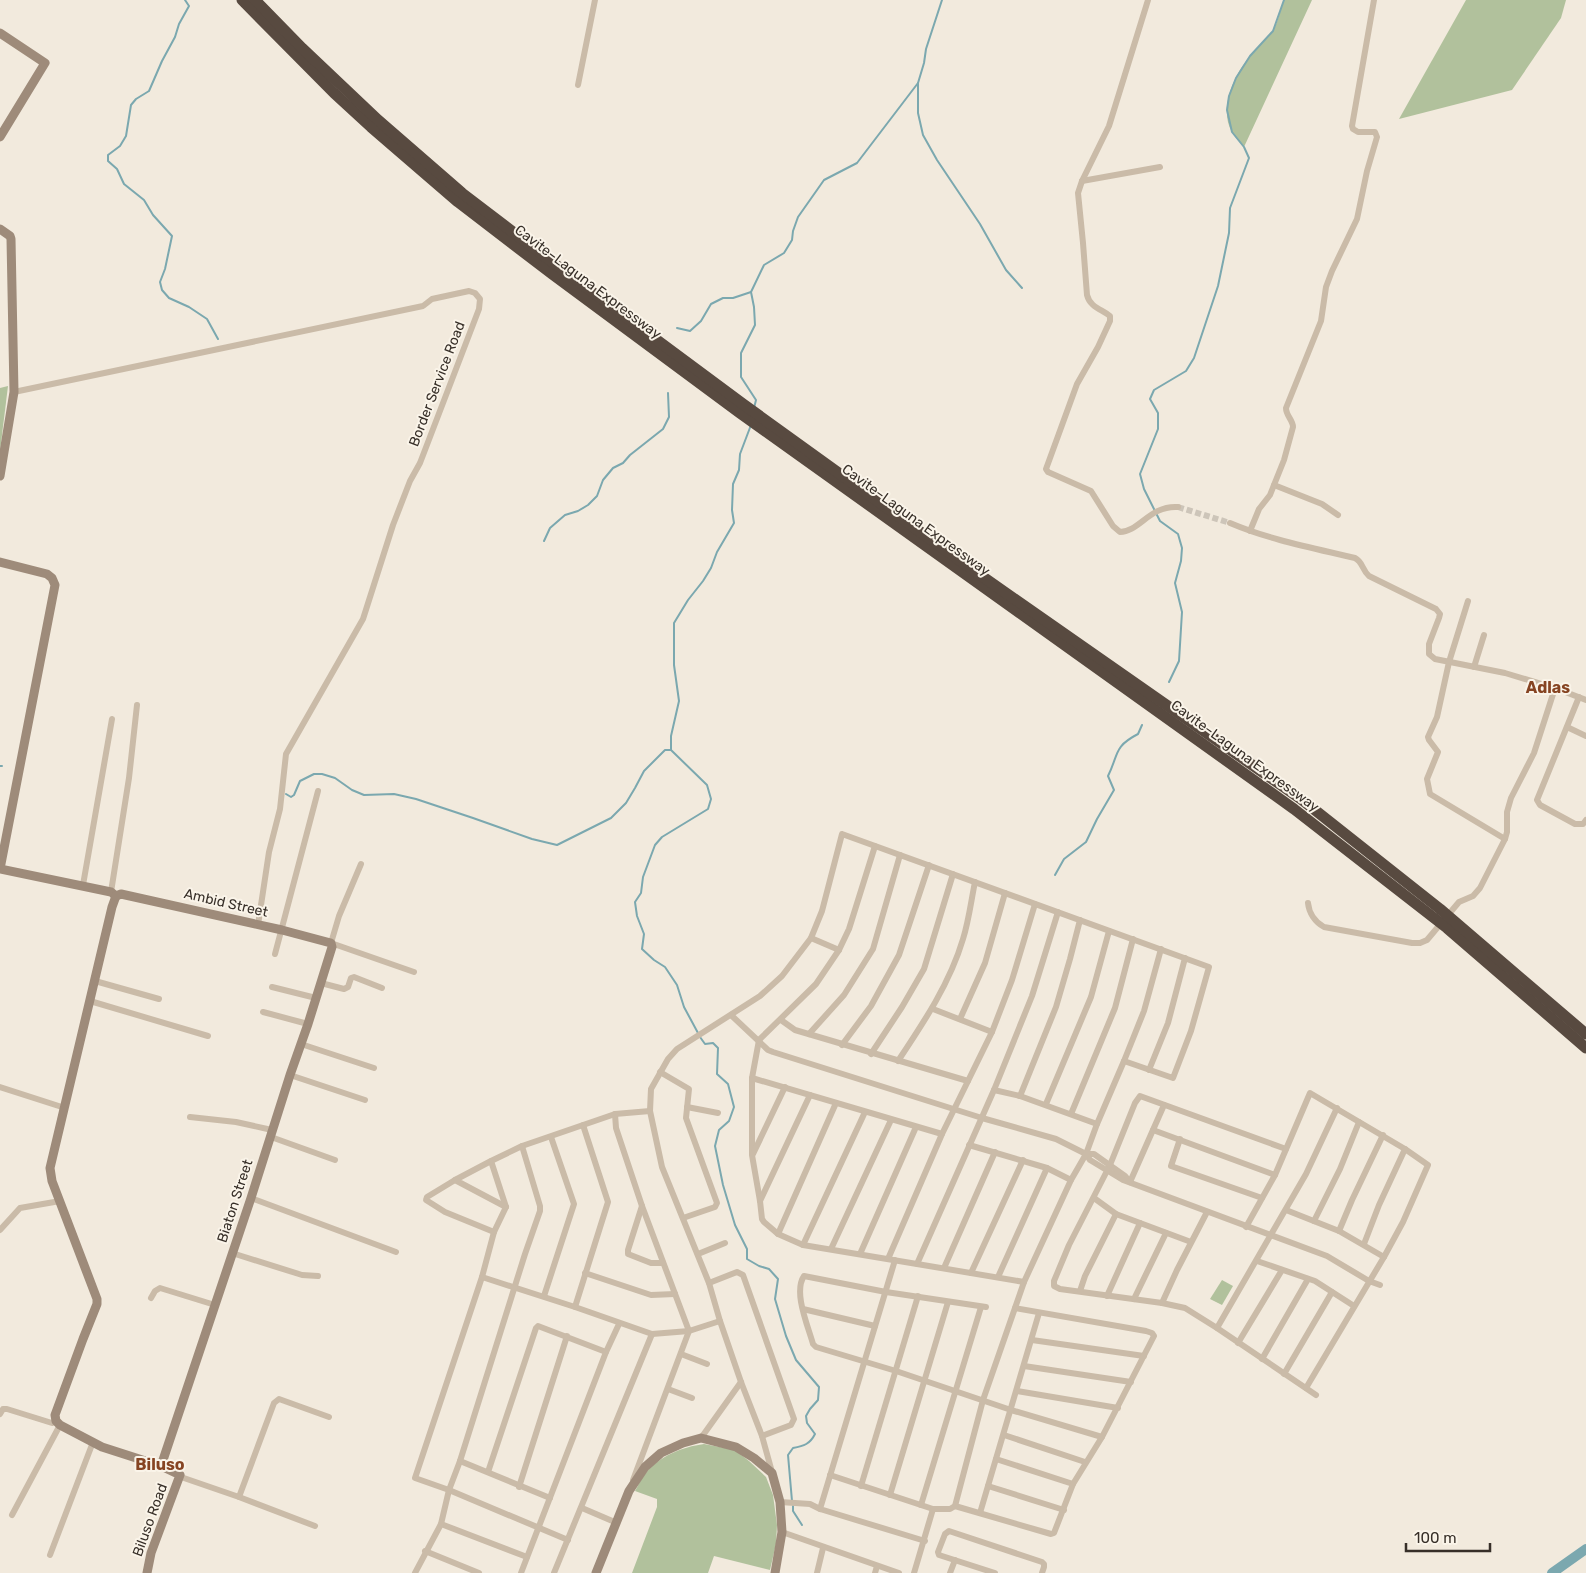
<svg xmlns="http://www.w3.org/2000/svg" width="1586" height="1573" font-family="Rubik,sans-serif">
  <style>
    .green { fill: #b1c19c }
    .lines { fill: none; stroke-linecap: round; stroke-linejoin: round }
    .stream { stroke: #7ba8af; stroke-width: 2 }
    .river { stroke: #7ba8af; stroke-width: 10 }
    .street-tunnel { stroke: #cdc5b9; stroke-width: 6; stroke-dasharray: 6 3; stroke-linecap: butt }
    .street { stroke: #cabba8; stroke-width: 6 }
    .secondary { stroke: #9e8b7a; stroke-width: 9 }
    .highway { stroke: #584a40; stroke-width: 11 }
    .labels { text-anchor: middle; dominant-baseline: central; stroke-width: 4; stroke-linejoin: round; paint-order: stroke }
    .street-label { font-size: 14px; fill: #372f28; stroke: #faf4e9 }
    .quarter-label { font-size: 16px; font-weight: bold; fill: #864422; stroke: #faf4e9 }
  </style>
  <rect width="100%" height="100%" fill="#f2eadd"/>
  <!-- green -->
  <g class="green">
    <path d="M1284,0h28l-68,147c-3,-4 -9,-9 -12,-15 -14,-24 3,-59 19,-77 6,-8 15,-15 21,-23 6,-8 8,-22 12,-32z"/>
    <polygon points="1466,0 1566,0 1561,18 1512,90 1399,119"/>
    <polygon points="8,386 0,451 0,388"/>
    <polygon points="1222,1280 1233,1286 1222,1305 1210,1299"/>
    <path d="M704,1444l31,6 14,11 17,16 7,18 4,30 -1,19 -6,26 -56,-14 -6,17h-76l25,-66v-8l-22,-8c3,-5 6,-12 10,-17 14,-18 37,-27 59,-30z"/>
  </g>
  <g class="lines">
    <!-- stream -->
    <g class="stream">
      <polyline points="185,0 189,6 179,24 175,37 162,61 149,91 136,99 131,105 126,136 120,146 108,155 108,161 117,169 124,184 144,200 153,215 172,236 165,269 160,282 162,290 169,298 189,307 207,319 218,339"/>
      <polyline points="942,0 926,49 924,63 918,83 918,113 923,135 937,160 980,224 1006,270 1022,288"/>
      <polyline points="677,328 690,331 701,321 711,304 723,298 733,298 751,292"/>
      <polyline points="754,408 756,400 741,377 741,353 755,325 754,307 751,292 764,265 784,253 792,240 793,231 798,217 824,180 857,163 918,83"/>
      <polyline points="544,541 550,528 565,515 578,511 588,505 597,496 603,480 613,468 623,463 630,455 663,429 669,417 668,393"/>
      <polyline points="1169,682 1179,661 1182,612 1175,583 1181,561 1182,548 1178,534 1160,521 1144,489 1140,474 1158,429 1158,413 1150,399 1154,390 1186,371 1194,358 1218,286 1229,233 1230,208 1249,158 1244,147 1232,132 1227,110 1229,96 1236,78 1250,56 1273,31 1284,0"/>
      <polyline points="0,766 2,766"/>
      <polyline points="286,794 291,797 294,795 300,781 314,774 322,774 335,778 352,790 364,795 394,794 416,799 473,818 532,839 557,845 611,818 626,803 635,788 644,771 665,750 671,750"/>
      <path d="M1055,875l9,-16 22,-17 11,-23 17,-29 -6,-14c11,-22 5,-29 30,-42l4,-9"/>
      <polyline points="698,1033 684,1007 677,985 665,967 654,960 642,949 644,934 637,916 635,902 641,893 643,877 655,845 662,837 708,809 711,799 707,785 671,750 671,736 679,701 674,665 674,623 688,600 703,581 711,568 717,552 734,523 732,510 733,484 739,470 740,454 751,425"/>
      <path d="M700,1037l5,7 8,-1 5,5 -1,26 11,10 6,23 -5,14 -10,9 -4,16 8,39 12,40 12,24v10l12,7 10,3 9,10 -3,20 11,37 10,24 23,27 -1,13 -8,9 -4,7 1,7 8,11c-5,10 -11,12 -22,14l-5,7 4,46"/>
      <polyline points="793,1506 793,1511 802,1525"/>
    </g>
    <!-- river -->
    <polyline class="river" points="1552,1573 1586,1549"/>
    <!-- street-tunnel -->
    <polyline class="street-tunnel" points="1178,507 1230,523"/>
    <!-- street -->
    <g class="street">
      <path d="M1148,0l-39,126 -27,55 -4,12 5,50 4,52c3,12 14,14 23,21v5l-12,26 -21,37 -31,85 2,3 43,19 22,35 7,6c19,0 30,-27 58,-25"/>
      <polyline points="578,85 595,0"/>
      <polyline points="1082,181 1160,167"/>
      <polyline points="14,392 423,306 432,299 469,291 475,293 480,299 479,309 420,463 410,481 393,525 363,619 286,754 280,809 269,852 258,925"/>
      <polyline points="1274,485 1322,504 1338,515"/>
      <path d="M1230,523c40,17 83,25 125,35 8,4 7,12 14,18l67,33 4,5 -1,4 -10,26v10l6,5 70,14 50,15 31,12"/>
      <path d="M1250,531l9,-22 11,-14 14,-35 9,-33c0,-7 -7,-11 -7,-19l35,-87 5,-34 6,-16 25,-52 10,-48 10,-34 -2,-5h-17l-5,-3 -1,-3 22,-126"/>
      <polyline points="1468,601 1449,662 1437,717 1428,737 1429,740 1438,752 1427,779 1430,794 1505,839"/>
      <polyline points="1474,667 1484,635"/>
      <polyline points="1579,697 1537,800 1540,805 1575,824 1583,824 1586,820"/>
      <polyline points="1567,727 1586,736"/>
      <polyline points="875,846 849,929 839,950 816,984 759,1040 752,1078 752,1155 760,1201 762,1219 764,1222 778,1234 803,1245 917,1264"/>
      <polyline points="361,864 339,916 331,943 414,972"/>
      <polyline points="83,885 112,719"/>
      <polyline points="111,892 129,778 137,705"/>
      <path d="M1308,903c1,10 7,19 16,24l88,16h8l7,-3 32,-38 14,-6 7,-8 25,-49 2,-7v-20l4,-14 23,-45 21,-65"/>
      <polyline points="811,938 839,950"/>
      <polyline points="275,954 318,791"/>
      <polyline points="95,981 159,999"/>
      <polyline points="321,983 344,989 348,987 351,978 354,977 382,988"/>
      <polyline points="272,987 316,998"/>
      <polyline points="90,1001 208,1036"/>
      <polyline points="933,1009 992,1032"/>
      <polyline points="263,1012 308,1024"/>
      <polyline points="731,1015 768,1050 773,1052 982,1118 1056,1139 1086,1154 1094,1154 1125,1176 1130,1182"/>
      <polyline points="960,1019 985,963 1005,893"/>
      <polyline points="781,1020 795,1030 968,1081"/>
      <polyline points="809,1034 844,995 873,949 900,855"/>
      <polyline points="301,1044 374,1068"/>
      <polyline points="842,1045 871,1006 899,955 929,865"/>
      <polyline points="871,1054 902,1007 924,969 953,874"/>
      <path d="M898,1061c26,-39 52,-78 65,-122 6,-19 8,-38 12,-57"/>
      <polyline points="1149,1070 1168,1023 1185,958"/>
      <polyline points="660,1072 689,1089 686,1118 717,1203 715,1207 683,1218"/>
      <polyline points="290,1075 365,1100"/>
      <polyline points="752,1078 942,1134"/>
      <polyline points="0,1087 65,1108"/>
      <polyline points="994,1090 1020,1096 1097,1124"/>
      <polyline points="1020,1096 1056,1007 1070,959 1080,920"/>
      <polyline points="1046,1104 1091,997 1109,931"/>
      <polyline points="687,1107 718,1113"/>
      <polyline points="615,1114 616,1128 642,1206 689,1331 633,1480"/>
      <polyline points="1071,1114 1115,1008 1133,939"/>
      <polyline points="190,1117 236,1122 272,1130"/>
      <polyline points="583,1125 608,1202 575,1307 652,1334 689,1331 720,1321"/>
      <polyline points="1153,1130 1275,1175"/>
      <polyline points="271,1137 335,1160"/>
      <polyline points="1180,1139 1171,1166 1262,1198"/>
      <polyline points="969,1145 1047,1168 1071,1180"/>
      <polyline points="1286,1149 1140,1096 1135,1103 1110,1165 1069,1245 1054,1281 1054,1286 1060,1289 1162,1303 1185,1308 1217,1328 1316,1395"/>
      <polyline points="753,1154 785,1087"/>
      <polyline points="1086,1154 1090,1160 1123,1180 1327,1256 1369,1281 1380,1285"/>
      <polyline points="491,1161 506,1207 494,1232 482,1277 415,1478 449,1490 568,1540"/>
      <polyline points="455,1180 427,1197 426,1200 445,1212 494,1232"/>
      <polyline points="1130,1182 1164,1105"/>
      <polyline points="251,1198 396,1252"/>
      <polyline points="1094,1198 1116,1214 1191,1242"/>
      <polyline points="760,1201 810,1095"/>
      <polyline points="642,1206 628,1250 628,1254 651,1263 663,1263"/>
      <polyline points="506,1207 455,1180 491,1161 522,1146 615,1114 650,1111"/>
      <polyline points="1286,1210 1339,1231 1384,1257"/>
      <polyline points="1314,1221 1340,1169 1359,1122"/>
      <polyline points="1246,1227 1275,1175 1310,1093 1405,1149 1428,1165 1403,1222 1384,1257 1306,1388"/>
      <polyline points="0,1230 20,1208 60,1201"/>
      <polyline points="1339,1231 1352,1200 1383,1135"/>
      <polyline points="778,1234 836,1103"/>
      <polyline points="1364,1244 1379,1205 1405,1149"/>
      <polyline points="803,1245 865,1112"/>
      <polyline points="831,1249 891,1120"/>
      <polyline points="232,1253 302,1275 318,1276"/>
      <polyline points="698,1254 725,1243"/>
      <polyline points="860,1254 916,1127"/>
      <polyline points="888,1259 942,1134 992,1032 1012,980 1035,904"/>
      <polyline points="895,1260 820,1509 925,1541"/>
      <polyline points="1257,1261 1315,1281 1354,1306"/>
      <polyline points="944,1268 995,1152"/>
      <polyline points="585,1273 651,1295 675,1294"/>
      <polyline points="971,1273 1023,1160"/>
      <polyline points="482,1277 575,1307"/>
      <polyline points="998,1277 1047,1168"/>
      <polyline points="1024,1282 917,1264 994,1090 1032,996 1058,912"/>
      <polyline points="709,1283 737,1272 743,1275 794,1419 791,1425 762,1436"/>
      <polyline points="1080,1291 1085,1276 1116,1214"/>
      <polyline points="544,1296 574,1204 551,1137"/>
      <polyline points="1107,1296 1140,1223"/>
      <polyline points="151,1298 155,1291 160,1288 215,1305"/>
      <polyline points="1134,1299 1166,1233"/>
      <polyline points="1162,1303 1177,1270 1207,1212"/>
      <path d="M986,1307l-100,-15 -82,-16c-11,16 4,50 9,68l3,3 80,24 115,39 91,27"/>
      <polyline points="803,1309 875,1326"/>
      <polyline points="1217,1328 1306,1174 1337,1108"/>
      <polyline points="1032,1340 1144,1356"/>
      <polyline points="1238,1343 1282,1270"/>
      <polyline points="681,1354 707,1364"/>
      <polyline points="1262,1359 1308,1279"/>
      <polyline points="1024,1366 1131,1382"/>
      <polyline points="1284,1374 1332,1292"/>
      <polyline points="668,1389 692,1398"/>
      <polyline points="1017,1391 1118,1408"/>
      <polyline points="0,1414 3,1409 7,1409 52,1423 56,1421"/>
      <polyline points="1004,1435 1085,1462"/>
      <polyline points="701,1438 741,1382"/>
      <polyline points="996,1459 1073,1484"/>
      <polyline points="460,1461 550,1498"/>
      <polyline points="488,1472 536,1328 538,1326 606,1352"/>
      <polyline points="772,1472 762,1436 741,1382 720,1321 709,1283 662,1167 650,1111 651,1089 668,1059 677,1049 760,996 782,976 811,938 822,911 842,834 1209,967 1191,1031 1173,1078 1124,1061"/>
      <polyline points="830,1475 933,1509"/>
      <polyline points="181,1477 239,1497 315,1526"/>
      <polyline points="861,1486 918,1296"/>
      <polyline points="988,1486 1064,1510"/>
      <polyline points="519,1487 567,1336"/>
      <polyline points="890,1495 948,1302"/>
      <polyline points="239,1497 274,1403 279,1399 329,1417"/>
      <polyline points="780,1502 810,1504 820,1509"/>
      <polyline points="921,1505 981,1307"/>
      <polyline points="955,1506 1051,1534 1054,1533 1073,1484 1102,1437 1154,1336 1152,1333 1146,1331 1015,1308"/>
      <polyline points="582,1508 617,1523"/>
      <polyline points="980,1513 1039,1313"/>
      <polyline points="12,1515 60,1425"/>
      <polyline points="441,1524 527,1557"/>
      <polyline points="782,1532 899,1573"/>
      <polyline points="425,1551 479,1573"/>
      <polyline points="50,1555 93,1442"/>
      <polyline points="415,1573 441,1524 449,1490 460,1461 525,1254 540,1211 540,1206 522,1146"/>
      <polyline points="521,1573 606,1352 619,1324"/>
      <polyline points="554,1573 652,1334"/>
      <polyline points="817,1573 823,1548"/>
      <polyline points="875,1573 877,1566"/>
      <polyline points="914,1573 933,1509 950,1509 955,1506 983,1400 1024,1282 1071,1180 1086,1154 1097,1124 1124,1061 1144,1011 1161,949"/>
      <polyline points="950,1573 955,1560"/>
      <polyline points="995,1573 939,1555 938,1552 945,1534 949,1531 1042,1562 1044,1564 1044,1567 1042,1573"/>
    </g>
    <!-- secondary -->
    <g class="secondary">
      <polyline points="0,33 45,63 0,137"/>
      <polyline points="0,229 10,236 11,239 14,392 0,476"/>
      <polyline points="0,562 47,574 52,578 55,585 0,869 111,892 116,896"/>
      <polyline points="116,896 112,907 50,1168 52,1181 97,1299 97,1304 83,1339 55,1415 56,1421 60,1425 102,1447 161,1466 180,1475 151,1553 147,1573"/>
      <polyline points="116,896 121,894 282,930 327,942 331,943 332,947 308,1024 290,1075 251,1198 161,1466"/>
      <polyline points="596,1573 629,1491 645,1467 661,1453 683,1443 701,1438 736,1447 754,1458 772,1473 780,1502 782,1532 775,1573"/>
    </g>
    <!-- highway -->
    <g class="highway">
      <polyline points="242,0 334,93 371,127 458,202 552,274 740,413 1294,809 1447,928 1586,1048"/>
      <polyline points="255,0 302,48 378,120 462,193 560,268 743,404 976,572 1301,799 1440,909 1586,1034"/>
    </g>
  </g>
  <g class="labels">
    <!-- street labels -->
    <g class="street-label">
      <text transform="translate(588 282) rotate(37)">Cavite–Laguna Expressway</text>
      <text transform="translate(437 384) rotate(-69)">Border Service Road</text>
      <text transform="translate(916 520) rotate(36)">Cavite–Laguna Expressway</text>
      <text transform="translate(1245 756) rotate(36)">Cavite–Laguna Expressway</text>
      <text transform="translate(226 903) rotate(13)">Ambid Street</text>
      <text transform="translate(235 1201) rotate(-72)">Biaton Street</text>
      <text transform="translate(150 1520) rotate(-70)">Biluso Road</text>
    </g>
    <!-- quarter labels -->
    <g class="quarter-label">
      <text x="1548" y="687">Adlas</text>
      <text x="160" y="1464">Biluso</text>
    </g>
  </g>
  <!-- scale -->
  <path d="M1406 1543v8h84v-8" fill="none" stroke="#372f28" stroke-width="2.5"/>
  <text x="1414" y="1543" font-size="15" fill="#372f28" stroke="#faf4e9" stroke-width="4" paint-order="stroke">100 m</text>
</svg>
